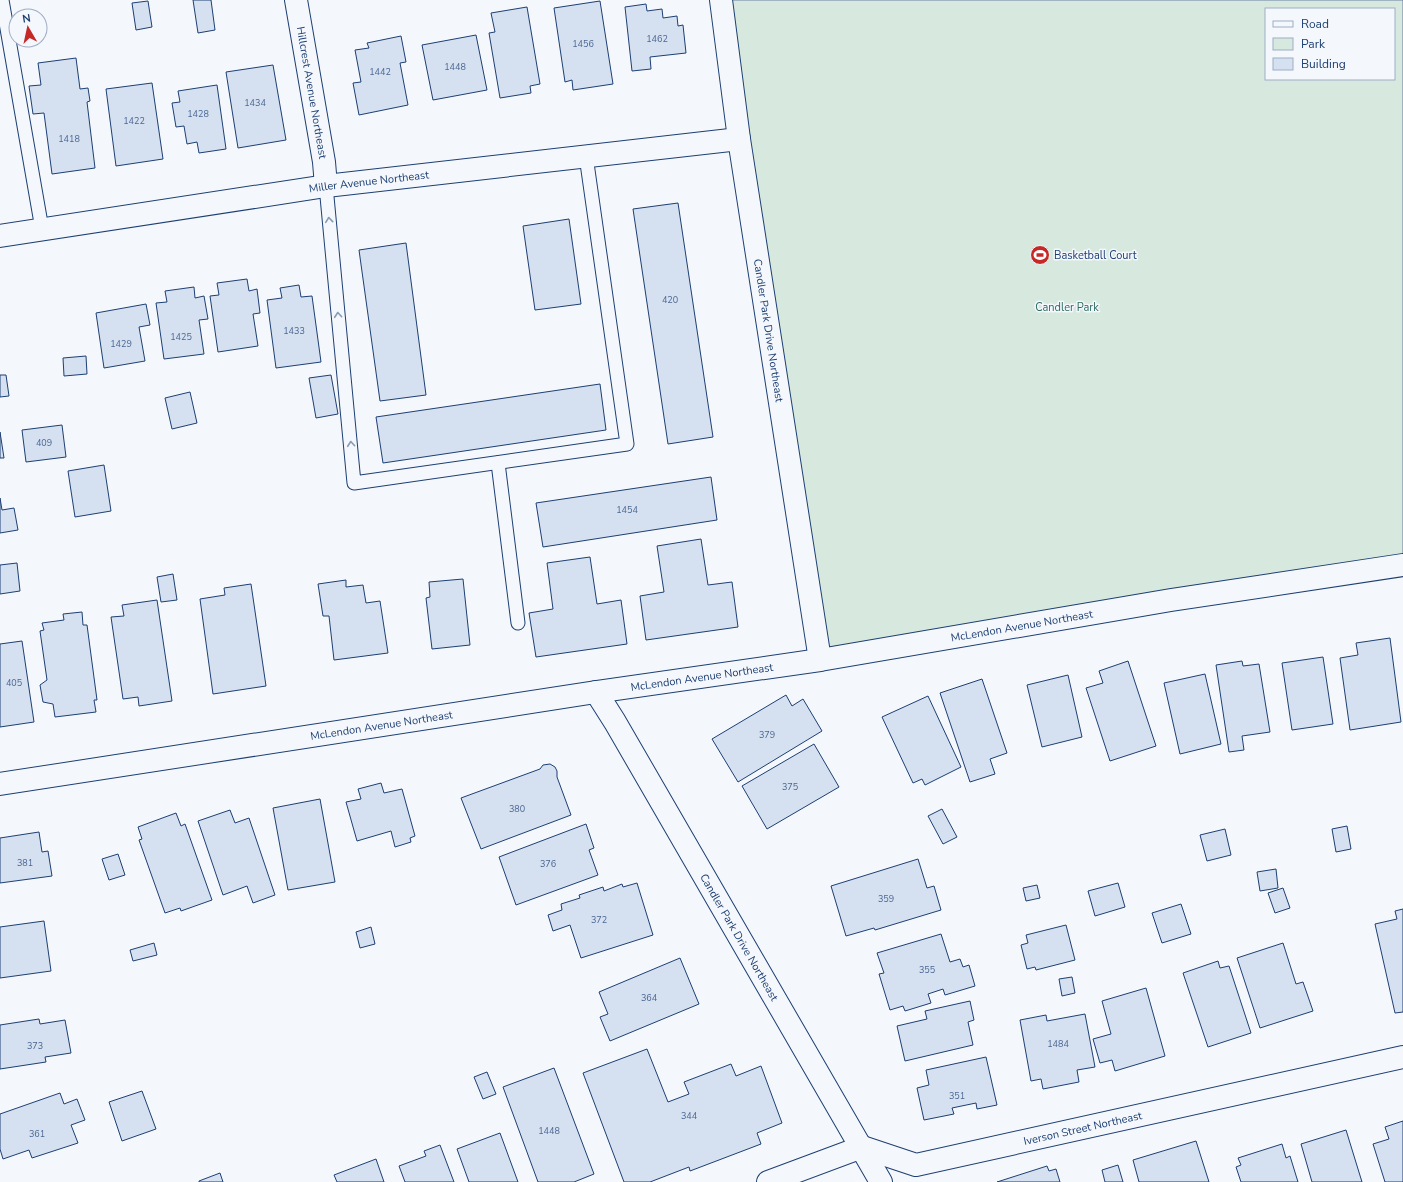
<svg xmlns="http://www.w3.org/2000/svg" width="1403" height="1182" font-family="'Nunito Sans',sans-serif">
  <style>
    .green { fill: #d7e8df; stroke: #687fa3; fill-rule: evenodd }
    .building { fill: #d5e0f0; stroke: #1d3f73 }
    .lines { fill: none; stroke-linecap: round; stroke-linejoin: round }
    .service-casing { stroke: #1d3f73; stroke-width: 15 }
    .minor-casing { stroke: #1d3f73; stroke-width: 24 }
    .tertiary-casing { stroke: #1d3f73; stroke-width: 24 }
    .service { stroke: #f4f7fb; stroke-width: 13 }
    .minor { stroke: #f4f7fb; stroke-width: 22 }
    .tertiary { stroke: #f4f7fb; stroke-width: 22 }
    .oneway { stroke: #889bb7 }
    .labels { text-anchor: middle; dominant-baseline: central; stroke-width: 3; stroke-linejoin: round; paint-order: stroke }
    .number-label { font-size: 9px; fill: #4b6792 }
    .street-label { font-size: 11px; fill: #1d3f73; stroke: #f4f7fb }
    .poi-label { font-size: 11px; fill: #1d3f73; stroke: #f4f7fb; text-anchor: start }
    .park-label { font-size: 11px; fill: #2c6c60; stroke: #f4f7fb }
  </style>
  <rect width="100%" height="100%" fill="#f4f7fb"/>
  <!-- green -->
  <path class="green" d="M716,0h687v564l-592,87zM1266,9h128v70h-128z"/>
  <!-- building -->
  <g class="building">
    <polygon points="193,0 211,0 215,30 198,33"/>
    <polygon points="148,1 152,27 136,30 132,3"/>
    <polygon points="600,1 613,84 573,90 572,80 565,82 554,8"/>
    <polygon points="646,4 647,11 662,9 663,18 677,16 678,26 683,25 686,53 650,57 651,69 632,71 625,7"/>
    <polygon points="527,7 540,84 530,86 531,93 500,98 489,33 495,32 491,13"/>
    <polygon points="476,35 487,90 433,100 422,45"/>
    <polygon points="401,36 406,62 400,63 408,105 359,115 353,83 361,82 355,50 369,48 367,43"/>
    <polygon points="76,58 80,89 88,88 90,101 87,102 95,168 52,174 44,113 33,114 29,86 41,85 38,63"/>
    <polygon points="273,65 286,140 238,148 226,72"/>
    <polygon points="152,83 163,159 116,166 106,89"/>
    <polygon points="217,85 226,149 199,153 197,142 187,144 184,126 176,127 172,103 180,102 178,91"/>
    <polygon points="678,203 713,437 668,444 633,209"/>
    <polygon points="569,219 581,304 535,310 523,226"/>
    <polygon points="406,243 426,395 380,401 359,250"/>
    <polygon points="247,279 249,291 257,289 260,313 253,314 258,346 218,352 210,296 219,295 217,283"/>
    <polygon points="299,285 301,297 312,296 321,362 276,368 267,300 282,298 280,288"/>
    <polygon points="194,287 195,298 204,296 208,319 199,320 204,354 164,359 156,303 167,302 165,291"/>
    <polygon points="146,304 150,325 139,327 145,361 104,368 96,313"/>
    <polygon points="86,356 87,374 64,376 63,358"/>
    <polygon points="0,375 6,375 9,396 0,397"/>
    <polygon points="331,375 338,414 316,418 309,378"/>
    <polygon points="600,384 606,430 383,463 376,417"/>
    <polygon points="190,392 197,423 172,429 165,398"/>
    <polygon points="62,425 66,457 26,462 22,430"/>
    <polygon points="0,432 4,458 0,458"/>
    <polygon points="104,465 111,511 75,517 68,471"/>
    <polygon points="711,477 717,520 543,547 536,503"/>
    <polygon points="0,498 2,510 14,508 18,530 0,533"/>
    <polygon points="701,539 708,585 732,582 738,627 646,640 640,596 664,592 657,546"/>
    <polygon points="590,557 597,604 621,600 627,644 536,657 529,613 553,609 547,563"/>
    <polygon points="17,563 20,591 0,594 0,565"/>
    <polygon points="173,574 177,600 161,602 157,577"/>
    <polygon points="463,579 470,645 432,649 426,598 430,597 429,582"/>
    <polygon points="346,580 346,587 363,585 366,603 380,601 388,653 334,660 329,616 323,616 318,584"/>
    <polygon points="251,584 266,686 213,694 200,599 225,595 224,588"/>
    <polygon points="157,600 172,701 139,706 138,697 123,699 111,617 124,616 122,605"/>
    <polygon points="82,612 83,625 87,625 97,700 94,700 96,712 55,717 53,704 43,702 40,685 47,680 40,631 44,630 42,623 64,620 63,614"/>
    <polygon points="1390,638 1401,722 1350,730 1340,658 1358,655 1356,643"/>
    <polygon points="22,641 34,722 0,727 0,644"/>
    <polygon points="1323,657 1333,724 1292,730 1282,663"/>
    <polygon points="1128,661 1156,746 1110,761 1086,688 1103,683 1099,671"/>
    <polygon points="1242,661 1243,666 1259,664 1270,732 1242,736 1244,750 1229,752 1216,665"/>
    <polygon points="1205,674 1221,744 1180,754 1164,683"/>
    <polygon points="1068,675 1082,737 1042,747 1027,685"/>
    <polygon points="982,679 1007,753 990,759 995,774 970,782 940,693"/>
    <polygon points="786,695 792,706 803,699 822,731 738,782 712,739"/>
    <polygon points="928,696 961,767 925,785 922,779 913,783 882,717"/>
    <polygon points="814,744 839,787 767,829 742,786"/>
    <polygon points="550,764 555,767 557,771 557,777 571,815 481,849 461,798 540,769 543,765"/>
    <polygon points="381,783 384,793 402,789 415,836 410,838 411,842 395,847 391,831 357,841 346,802 361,799 358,789"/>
    <polygon points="320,799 335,882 288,890 273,808"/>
    <polygon points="942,809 957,837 943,844 928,816"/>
    <polygon points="230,810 235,823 249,818 275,895 253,903 247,886 223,895 198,821"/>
    <polygon points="176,813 181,826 185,824 212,900 181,911 180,908 165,913 139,840 142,839 138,827"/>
    <polygon points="586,824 594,848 589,850 598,875 516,905 499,857"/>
    <polygon points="1347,826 1351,849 1336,852 1332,829"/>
    <polygon points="1225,829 1231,855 1207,861 1200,835"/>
    <polygon points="39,832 42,852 48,851 52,876 0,883 0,838"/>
    <polygon points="118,854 125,875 109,880 102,859"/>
    <polygon points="918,859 927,888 934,886 941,910 875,930 874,928 846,936 831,886"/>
    <polygon points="1276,869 1278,888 1260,891 1257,872"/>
    <polygon points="637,883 653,935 581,958 570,925 553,931 548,915 562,910 561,904 580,898 579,895 603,887 604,891 622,884 623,887"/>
    <polygon points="1118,883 1125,907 1095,916 1088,891"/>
    <polygon points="1037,885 1040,898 1026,901 1023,888"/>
    <polygon points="1283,888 1290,908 1275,913 1268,893"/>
    <polygon points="1181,904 1191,934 1162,943 1152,913"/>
    <polygon points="1403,909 1403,1012 1395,1013 1375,924 1397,919 1395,911"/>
    <polygon points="44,921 51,971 0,978 0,927"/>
    <polygon points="1066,925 1075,960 1036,970 1035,967 1027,969 1021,945 1028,943 1026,935"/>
    <polygon points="371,927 375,944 360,948 356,932"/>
    <polygon points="941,934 950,962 960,959 963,967 969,965 975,986 945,995 943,989 928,994 931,1003 905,1011 903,1006 890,1010 879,974 884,973 877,953"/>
    <polygon points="154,943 157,955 133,961 130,950"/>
    <polygon points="1283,943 1296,984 1303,982 1313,1011 1260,1028 1237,958"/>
    <polygon points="680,958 699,1004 610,1041 600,1017 608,1014 599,992"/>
    <polygon points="1218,961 1220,968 1229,966 1251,1033 1208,1047 1183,973"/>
    <polygon points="1072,977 1075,993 1062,996 1059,979"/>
    <polygon points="1146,988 1165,1056 1115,1071 1112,1060 1100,1063 1093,1039 1111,1034 1102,1001"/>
    <polygon points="970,1001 974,1020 968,1022 973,1045 905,1061 897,1026 927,1019 925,1011"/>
    <polygon points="1085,1014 1095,1067 1077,1070 1079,1082 1043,1089 1041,1079 1031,1081 1020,1020 1046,1015 1047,1021"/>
    <polygon points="39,1019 40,1024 65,1020 71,1053 45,1057 46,1062 0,1069 0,1025"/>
    <polygon points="647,1049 668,1102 689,1094 684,1082 731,1064 736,1076 761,1066 782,1123 757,1133 761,1144 690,1171 689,1167 650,1182 624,1182 583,1073"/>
    <polygon points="986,1057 997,1105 977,1109 976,1103 952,1108 954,1114 924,1120 917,1088 929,1085 926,1070"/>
    <polygon points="554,1068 594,1174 574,1182 538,1182 503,1087"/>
    <polygon points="487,1072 496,1094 483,1099 474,1077"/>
    <polygon points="142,1091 156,1129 122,1141 109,1102"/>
    <polygon points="60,1093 64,1104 77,1099 85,1120 71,1125 78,1143 32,1158 29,1150 3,1159 0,1149 0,1114"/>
    <polygon points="1403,1121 1403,1182 1385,1182 1373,1144 1389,1139 1385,1127"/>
    <polygon points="1346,1130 1362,1182 1312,1182 1301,1144"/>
    <polygon points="500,1133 518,1182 469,1182 457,1149"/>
    <polygon points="1196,1141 1209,1182 1139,1182 1133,1160"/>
    <polygon points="1282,1144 1286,1158 1290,1156 1298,1182 1241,1182 1236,1167 1241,1165 1238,1158"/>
    <polygon points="440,1145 454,1182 405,1182 399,1166 426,1156 424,1151"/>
    <polygon points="376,1159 384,1182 337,1182 334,1175"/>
    <polygon points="1118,1165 1123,1182 1105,1182 1102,1170"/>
    <polygon points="1047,1166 1049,1171 1056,1169 1060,1182 997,1182"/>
    <polygon points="220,1173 223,1182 199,1182 199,1181"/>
  </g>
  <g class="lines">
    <defs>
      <g id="service">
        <polyline points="2,0 42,229"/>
        <polyline points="326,186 354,483 627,444 586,156"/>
        <polyline points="498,463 518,623"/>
      </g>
      <g id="minor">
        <path id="s1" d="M296,0l28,162 2,24"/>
        <path id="s2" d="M721,0l18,139 81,521"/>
        <path id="s3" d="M0,236l326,-50 413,-47"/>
        <path id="s4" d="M596,692l19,30 266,460"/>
        <path id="s5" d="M768,1182l94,-35 54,18 487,-108"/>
      </g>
      <g id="tertiary">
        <path id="s6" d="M0,784l596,-92 224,-32 351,-60 232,-35"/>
      </g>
    </defs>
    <!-- service casing -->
    <use href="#service" class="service-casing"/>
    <!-- minor casing -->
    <use href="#minor" class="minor-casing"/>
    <!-- tertiary casing -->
    <use href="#tertiary" class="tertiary-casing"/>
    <!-- service -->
    <use href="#service" class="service"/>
    <!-- minor -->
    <use href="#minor" class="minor"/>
    <!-- tertiary -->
    <use href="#tertiary" class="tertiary"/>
  </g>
  <!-- one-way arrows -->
  <defs><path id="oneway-chevron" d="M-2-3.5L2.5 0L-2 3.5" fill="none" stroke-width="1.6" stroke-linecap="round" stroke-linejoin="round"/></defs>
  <g class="oneway">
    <use href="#oneway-chevron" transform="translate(329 220) rotate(-96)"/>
    <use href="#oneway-chevron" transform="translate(338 315) rotate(-95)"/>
    <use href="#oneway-chevron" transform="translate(351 444) rotate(-95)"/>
  </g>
  <!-- icons -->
  <defs>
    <symbol id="stadium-disc" viewBox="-11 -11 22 22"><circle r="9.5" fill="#c62828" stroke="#f4f7fb"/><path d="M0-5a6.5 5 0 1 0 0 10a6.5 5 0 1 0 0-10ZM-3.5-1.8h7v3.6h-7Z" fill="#fff"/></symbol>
  </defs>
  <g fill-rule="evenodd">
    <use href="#stadium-disc" x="1029" y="244" width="22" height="22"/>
  </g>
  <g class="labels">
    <!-- number labels -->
    <g class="number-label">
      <text x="657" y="39">1462</text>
      <text x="583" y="44">1456</text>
      <text x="455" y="67">1448</text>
      <text x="380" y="72">1442</text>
      <text x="255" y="103">1434</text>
      <text x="198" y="114">1428</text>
      <text x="134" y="121">1422</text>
      <text x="69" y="139">1418</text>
      <text x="670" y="300">420</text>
      <text x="294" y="331">1433</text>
      <text x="181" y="337">1425</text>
      <text x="121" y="344">1429</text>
      <text x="44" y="443">409</text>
      <text x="627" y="510">1454</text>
      <text x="14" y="683">405</text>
      <text x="767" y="735">379</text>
      <text x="790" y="787">375</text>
      <text x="517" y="809">380</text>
      <text x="25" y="863">381</text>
      <text x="548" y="864">376</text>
      <text x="886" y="899">359</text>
      <text x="599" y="920">372</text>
      <text x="927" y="970">355</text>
      <text x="649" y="998">364</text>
      <text x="1058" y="1044">1484</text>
      <text x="35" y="1046">373</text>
      <text x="957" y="1096">351</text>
      <text x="689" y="1116">344</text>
      <text x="549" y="1131">1448</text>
      <text x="37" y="1134">361</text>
    </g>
    <!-- street labels -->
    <g class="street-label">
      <text stroke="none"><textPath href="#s1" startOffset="94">Hillcrest Avenue Northeast</textPath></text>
      <text stroke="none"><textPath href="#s3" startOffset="373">Miller Avenue Northeast</textPath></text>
      <text stroke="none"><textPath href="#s2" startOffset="334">Candler Park Drive Northeast</textPath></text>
      <text stroke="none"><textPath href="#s6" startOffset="1034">McLendon Avenue Northeast</textPath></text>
      <text stroke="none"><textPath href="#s6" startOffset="710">McLendon Avenue Northeast</textPath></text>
      <text stroke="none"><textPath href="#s6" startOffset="386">McLendon Avenue Northeast</textPath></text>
      <text stroke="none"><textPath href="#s4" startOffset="284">Candler Park Drive Northeast</textPath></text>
      <text stroke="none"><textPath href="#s5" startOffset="328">Iverson Street Northeast</textPath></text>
    </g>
    <!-- poi labels -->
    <g class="poi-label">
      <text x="1054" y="255">Basketball Court</text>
    </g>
    <!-- park labels -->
    <g class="park-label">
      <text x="1067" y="307">Candler Park</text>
    </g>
  </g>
  <!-- legend -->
  <rect x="1265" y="8" width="130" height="72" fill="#f4f7fb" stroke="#9eadc5"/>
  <rect x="1273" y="21" width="20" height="6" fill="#f4f7fb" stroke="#9eadc5"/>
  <text x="1301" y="28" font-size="12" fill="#1d3f73">Road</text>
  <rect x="1273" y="38" width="20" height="12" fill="#d7e8df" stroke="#9eadc5"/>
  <text x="1301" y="48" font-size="12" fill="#1d3f73">Park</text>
  <rect x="1273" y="58" width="20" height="12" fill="#d5e0f0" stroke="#9eadc5"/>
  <text x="1301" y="68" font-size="12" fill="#1d3f73">Building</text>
  <!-- north arrow -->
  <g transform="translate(28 28) rotate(351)"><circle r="19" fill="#f4f7fb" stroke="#9eadc5"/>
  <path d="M0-3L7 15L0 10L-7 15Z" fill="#c62828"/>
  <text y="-6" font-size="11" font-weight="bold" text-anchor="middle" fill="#1d3f73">N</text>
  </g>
</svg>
